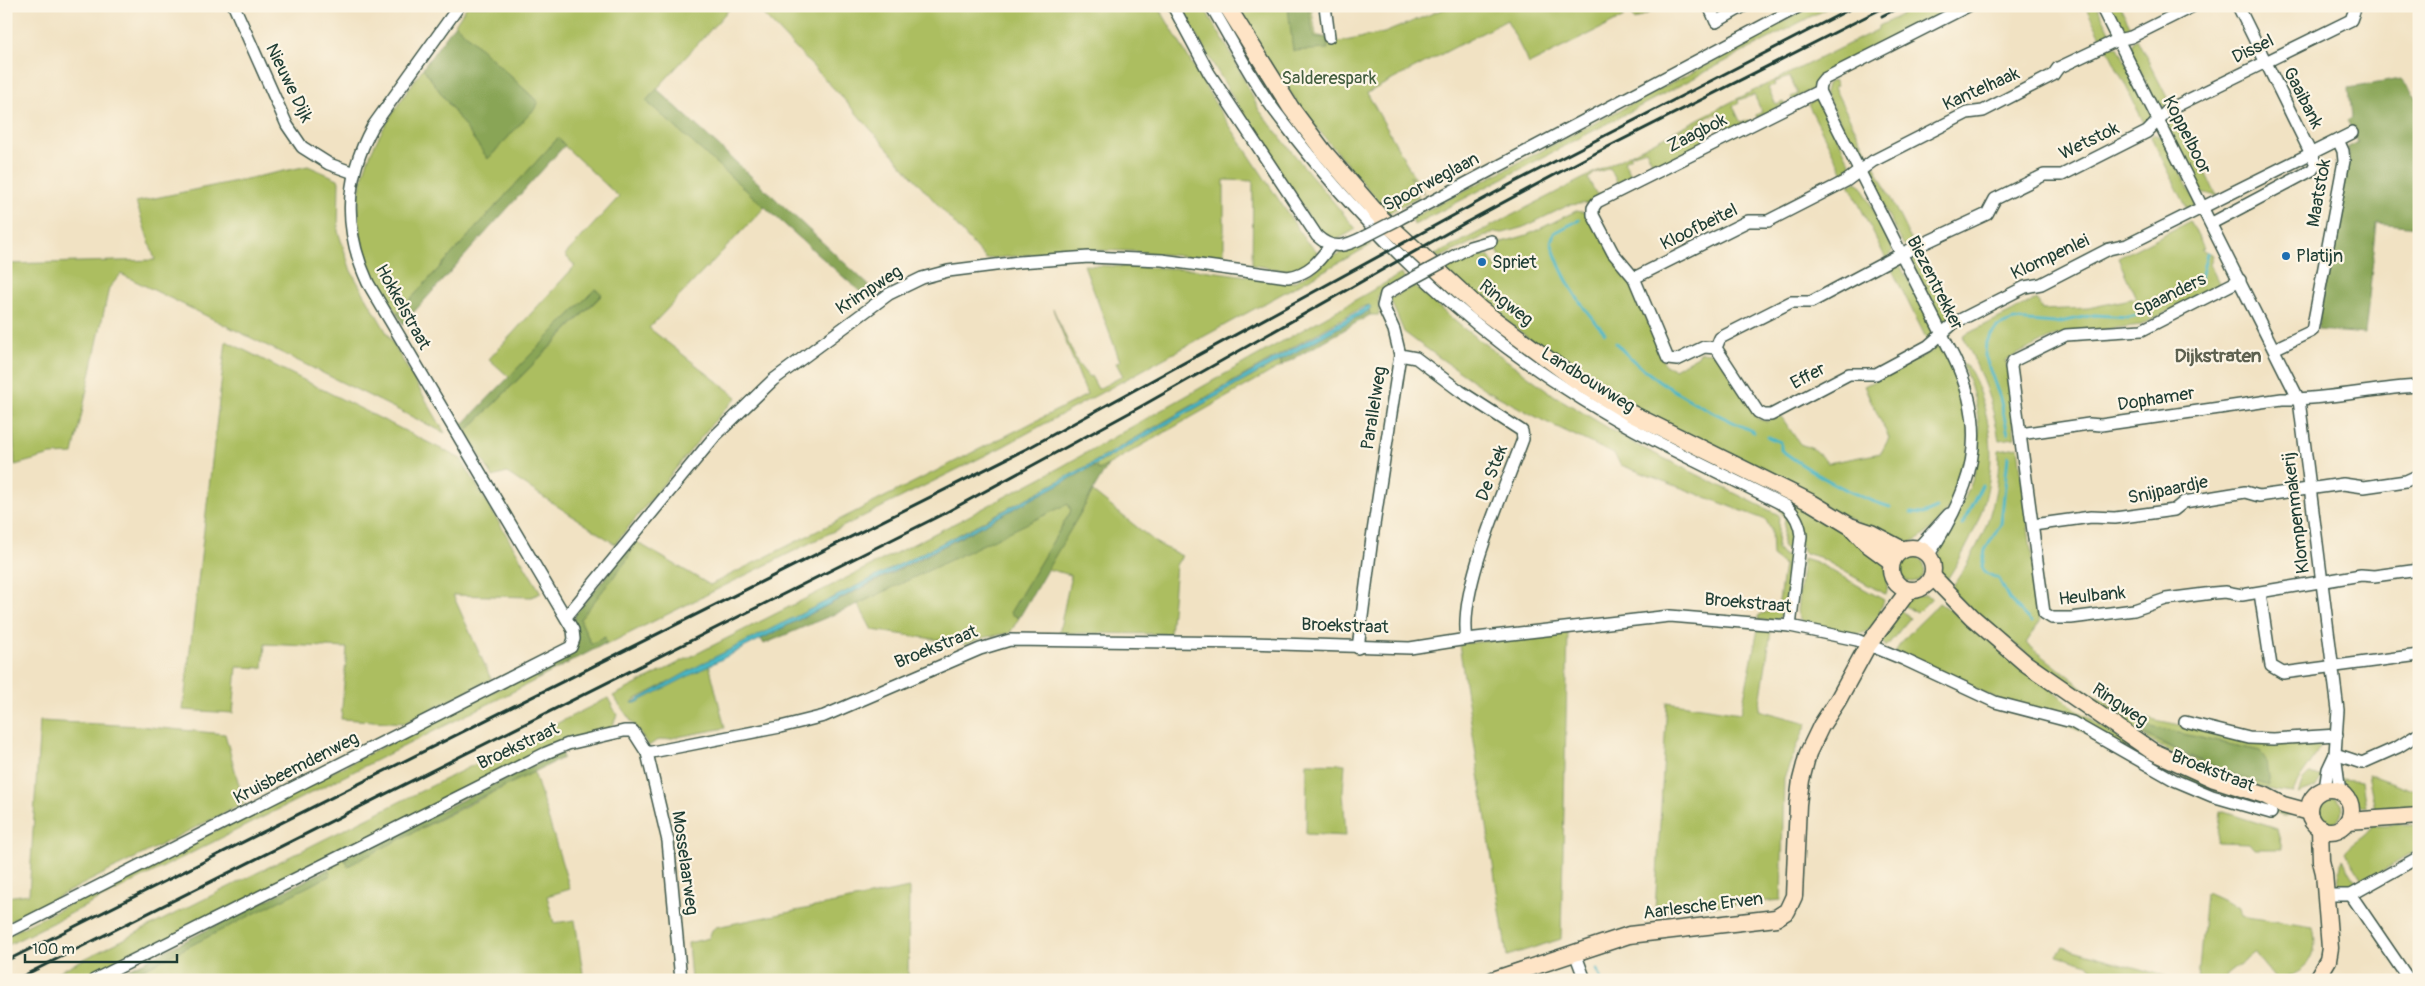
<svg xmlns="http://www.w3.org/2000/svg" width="2425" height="986" font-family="Pangolin,sans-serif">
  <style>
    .green { fill: #acbe61; stroke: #667e4a; fill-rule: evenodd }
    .forest { fill: #89a557; stroke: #547146 }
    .water { fill: #49b6c4; stroke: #347a7c }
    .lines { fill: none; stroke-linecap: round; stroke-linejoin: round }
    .stream { stroke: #49b6c4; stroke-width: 3 }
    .street-casing { stroke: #3e5649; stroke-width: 14 }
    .secondary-casing { stroke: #3e5649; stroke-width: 19 }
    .street { stroke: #fff; stroke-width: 11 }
    .secondary { stroke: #fee4c6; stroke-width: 16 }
    .rail { stroke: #1f3d34; stroke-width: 3 }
    .street-bridge-casing { stroke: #3e5649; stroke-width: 14; stroke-linecap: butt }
    .street-bridge { stroke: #fff; stroke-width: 11 }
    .poi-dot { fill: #1f6fb2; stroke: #fcf5e5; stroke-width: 2 }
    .labels { text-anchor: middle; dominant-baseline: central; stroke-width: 4.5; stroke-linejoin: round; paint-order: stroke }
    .street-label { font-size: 18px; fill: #1f3d34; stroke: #fcf5e5 }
    .park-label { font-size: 18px; fill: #425d3f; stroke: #fcf5e5 }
    .poi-label { font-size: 18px; fill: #1f3d34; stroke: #fcf5e5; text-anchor: start }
    .neighbourhood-label { font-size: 19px; font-weight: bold; fill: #5d6150; stroke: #fcf5e5 }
  </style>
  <rect width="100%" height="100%" fill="#fcf5e5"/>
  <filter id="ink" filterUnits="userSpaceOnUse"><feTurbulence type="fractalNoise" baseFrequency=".02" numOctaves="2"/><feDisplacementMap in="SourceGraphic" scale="10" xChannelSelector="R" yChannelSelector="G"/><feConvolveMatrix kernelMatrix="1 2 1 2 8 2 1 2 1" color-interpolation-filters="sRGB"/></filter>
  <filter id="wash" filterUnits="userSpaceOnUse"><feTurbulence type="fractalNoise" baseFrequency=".0096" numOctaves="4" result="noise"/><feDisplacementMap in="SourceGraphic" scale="20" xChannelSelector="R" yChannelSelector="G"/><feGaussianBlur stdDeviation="1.12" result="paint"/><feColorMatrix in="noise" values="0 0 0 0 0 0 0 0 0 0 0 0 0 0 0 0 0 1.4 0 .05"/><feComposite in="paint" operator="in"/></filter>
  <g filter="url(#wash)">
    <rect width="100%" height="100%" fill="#f1e2c3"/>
    <!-- green -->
    <g class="green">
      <path d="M467,6h265l-86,95 119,106 -116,121 88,69 -26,28 -96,119 -108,-71 -14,4 -27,-45 136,-137 -7,-6 -86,88 -20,-18 86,-93 -10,-11 54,-58 -62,-58 -160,175c-11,-19 -25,-40 -32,-61 -23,-77 18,-125 58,-185l65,91 49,-53 1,-4 -83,-78z"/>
      <path d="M755,6h403l60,102 88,133 12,11c-19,26 -38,17 -66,13l1,-84 -29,-1v80l-95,-9 -47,-1 -96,9 -145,-163z"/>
      <polygon points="1185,6 1203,6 1232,55 1259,110 1300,162 1356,229 1335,241 1326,237 1317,229 1267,154 1182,12"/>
      <polygon points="1237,6 1311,6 1316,35 1340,42 1384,33 1451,6 1617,6 1624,17 1529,64 1507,20 1367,93 1424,194 1410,176 1413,189 1419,196 1388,213 1315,126 1273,69"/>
      <polygon points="1627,6 1663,6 1634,20"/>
      <polygon points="1810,6 1831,6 1414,225 1412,218 1716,60"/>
      <polygon points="1919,6 1951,6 1945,10 1943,14 1927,22 1922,21 1891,37 1888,42 1871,50 1867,49 1836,65 1834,69 1816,79 1812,89 1793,100 1791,97 1798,94 1790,77 1774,82 1775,85 1768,88 1776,105 1783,102 1785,104 1757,118 1756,115 1762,112 1754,95 1738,100 1739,103 1733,106 1741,123 1748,120 1749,122 1721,136 1720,133 1727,130 1718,113 1703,119 1703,121 1697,124 1705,141 1712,138 1713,140 1649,173 1647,170 1654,166 1646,150 1630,155 1631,157 1624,161 1632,177 1639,174 1640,177 1613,191 1612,188 1618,184 1610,168 1595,173 1588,179 1597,195 1604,192 1605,195 1589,203 1569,205 1524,227 1503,233 1494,232 1439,258 1435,255 1735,100 1879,29 1879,26"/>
      <polygon points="2085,6 2097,6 2111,34 2103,41"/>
      <polygon points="2108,6 2120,6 2133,32 2129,34 2120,31"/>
      <polygon points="2137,39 2171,105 2166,107 2157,105 2130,50 2133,42"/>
      <polygon points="2111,46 2118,47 2153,117 2147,129 2107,48"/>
      <polygon points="1834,80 1837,86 1834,88 1870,158 1864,160 1859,158 1825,92 1827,84"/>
      <polygon points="1816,100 1821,104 1852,167 1851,173 1845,177 1808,104"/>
      <polygon points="2175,113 2217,196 2201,192 2167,124 2170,115"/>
      <polygon points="2153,134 2163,138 2195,201 2193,207 2188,210 2151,137"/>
      <polygon points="1874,165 1914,246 1904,246 1867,175"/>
      <polygon points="308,166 338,179 339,182 338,231 351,271 445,433 121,274 109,288 73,454 51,455 15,465 11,385 6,385 6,264 155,260 136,202"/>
      <polygon points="1856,182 1861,185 1893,250 1886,259 1849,184"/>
      <path d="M1576,211l13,2 44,72 32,80 9,4 24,-13 2,-4 13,1 6,5 39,61 8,2 14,-6 20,29 13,5 15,14 53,-10 8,-15 -25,-52 69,-35 -2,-2 7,-3 4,2c5,5 5,10 8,16 27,49 26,120 -15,161 -14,13 -16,17 -36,19l-246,-126 -92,-54 -120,-95 33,-18 15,6 13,19 7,-4 -11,-20 -2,-8 31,-9z"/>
      <path d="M2190,221l14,27 -3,1 12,6 -3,10 10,20 -78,40 -86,10 -50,25 9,78 -16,2c-6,-38 -19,-69 -36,-104l74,-37 5,11 46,-2 48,-10 -18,-40z"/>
      <polygon points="1369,242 1371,245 1004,446 604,646 606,643 591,644 580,619 627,560 635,541 710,585 1087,395 1053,309 1078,364 1089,377 1091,376 1098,389 1123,376 1116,363 1120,361 1084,265 1194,269 1293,282 1314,271 1329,258"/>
      <polygon points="1918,253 1951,319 1945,321 1939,318 1911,261"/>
      <polygon points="1897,265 1901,267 1935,331 1928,342 1890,266"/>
      <polygon points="1401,274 1405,278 1383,290 1378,296 1379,315 1370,315 1369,305 1362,307 1089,465 922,554 634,700 632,703 709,664 725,728 656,741 649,746 613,696 963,519 1061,467"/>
      <path d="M1414,286l49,42 92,68 80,48 144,71 -2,34 5,6 11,2c-2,14 -2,58 -18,63 -4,1 -11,0 -16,0v-5l19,-7 6,-43 -12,-9 -1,-26 -5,-10 -145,-55 -7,-11 -70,-33 -58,-31 -66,-46 -16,-12 -14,-33z"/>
      <polygon points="226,341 461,459 541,593 531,597 453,595 491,679 405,723 341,719 347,648 265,644 263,668 237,667 233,713 183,710"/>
      <polygon points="1281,359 1281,366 1099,470 1095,467 1090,468"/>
      <path d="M1962,364c10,3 14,19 17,28 27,71 5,133 -35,192 -17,-39 14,-65 27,-100 15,-39 8,-83 -9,-120z"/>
      <path d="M2018,447l22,175 -14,21 69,54 31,17 89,18 106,6c-1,20 -22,35 -28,55 -85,-9 -158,-59 -224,-108 -42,-31 -80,-60 -119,-95 32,-46 49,-83 49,-140zM2142,725l118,26 -27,24 -49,-20 -45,-24z"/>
      <polygon points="1093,492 1158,544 1182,556 1176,565 1170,634 1059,633 1071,575 1047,569"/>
      <path d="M1785,497c34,18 76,36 99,68 5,7 4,22 2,30l-67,-38 -15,-4 -20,-53z"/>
      <polygon points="1068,503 1071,511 1010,613 1019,618 1010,633 982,638 967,644 872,630 858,604"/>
      <path d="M1778,508c19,6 18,28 15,44l-9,-3 -2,-3 3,-28z"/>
      <circle cx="1912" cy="569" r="13"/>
      <path d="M1803,558l13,4 68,38c-4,10 -7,25 -17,31 -11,8 -54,-1 -65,-9 -3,-3 -4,-7 -5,-11z"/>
      <polygon points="1925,595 1932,598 1917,613 1901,604 1912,596"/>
      <path d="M1939,603l34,23 104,84 54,36 159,65 -2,4h-6l-85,-31 -71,-36 -124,-47 -107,-49c12,-20 30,-32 44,-49z"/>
      <polygon points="1898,608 1910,618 1886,647 1881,639"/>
      <polygon points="1758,629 1771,631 1759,710 1807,723 1784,778 1781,900 1655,911 1667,702 1741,713"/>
      <polygon points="1568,632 1561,939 1507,956 1459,644"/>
      <polygon points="534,671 538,679 6,946 6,936"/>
      <polygon points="608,698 617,715 612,727 593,733 89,980 42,980"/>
      <polygon points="40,721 139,726 225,734 244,803 6,923 6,897 29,894"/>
      <polygon points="1307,763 1345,764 1343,791 1346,836 1306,834"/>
      <polygon points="534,772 570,889 547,896 554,923 575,920 584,980 122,980 330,875 328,869 344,857 348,865"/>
      <polygon points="2309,774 2323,775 2315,788 2298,794 2303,780"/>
      <polygon points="2368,774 2419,792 2419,811 2398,812 2375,809"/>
      <path d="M2342,779l20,2 4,26c-13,-3 -21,-16 -24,-28z"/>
      <circle cx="2329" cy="810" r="14"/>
      <polygon points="2221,811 2277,829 2282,849 2254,849 2249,843 2217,842"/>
      <path d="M2419,824v25l-55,33 -19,-30c7,-11 22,-14 27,-27z"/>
      <path d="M2342,859l16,26c-6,6 -14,5 -21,1z"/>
      <polygon points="909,888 908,980 691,980 688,943 709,938 712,930 716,927"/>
      <path d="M2206,893l33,15 2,8 72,11c7,31 -6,46 -37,53l-22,-27 -28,22v5h-28z"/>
      <polygon points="2063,947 2179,980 2102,980 2088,964 2057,955"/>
    </g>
    <!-- forest -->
    <g class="forest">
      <polygon points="1308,6 1314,38 1327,37 1328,49 1293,51 1288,7"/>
      <polygon points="455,24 538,102 537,106 488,159 423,68"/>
      <polygon points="2401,79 2419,100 2419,227 2377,223 2365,334 2317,330 2349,153 2347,148 2358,142 2347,120 2352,117 2349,88"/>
      <polygon points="657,89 876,292 867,298 646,101"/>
      <polygon points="558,138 565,145 403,324 397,314"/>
      <polygon points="595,289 602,294 466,432 462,425"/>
      <polygon points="1369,310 1370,315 1281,366 1281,359"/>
      <polygon points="1108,465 1019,618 1010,613 1071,511 1068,504 858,604 764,644 761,639 924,557 1090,468 1095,467 1099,470"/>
      <polygon points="635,541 627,560 580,619 591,644 605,637 606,643 538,679 534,671 568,653 575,614"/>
      <path d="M2142,725l118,26 6,9 3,26c-46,-14 -88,-33 -130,-55z"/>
      <polygon points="561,752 563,758 467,804 348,866 344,857"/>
      <polygon points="328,869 331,875 122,980 107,980"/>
    </g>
    <!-- water -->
    <polygon class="water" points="1369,305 1371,307 1368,311 1090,468 970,532 636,703 632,703 707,661 970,529 1089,465"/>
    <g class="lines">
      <!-- stream -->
      <g class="stream">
        <path d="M1579,220l-25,13 -3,9c10,34 30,65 54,91"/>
        <path d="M1616,343c34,40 91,67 138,89"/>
        <polyline points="2008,434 2000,398 1985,356 1986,342 1997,327 2013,320 2055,323 2094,315 2129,317 2137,315 2160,298 2195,284 2201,278 2207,253"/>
        <path d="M1768,437l13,5v8c34,25 69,45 109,57"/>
        <polyline points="2008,456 2001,524 1985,550 1982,567 1986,573 1999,579 2009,599 2031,622"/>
        <polyline points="1911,513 1923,514 1937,508"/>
        <polyline points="1962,525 1982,485"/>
        <polyline points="1597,970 1601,980"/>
      </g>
    </g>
  </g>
  <g filter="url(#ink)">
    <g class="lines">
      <defs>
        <g id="street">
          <polyline points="234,6 287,125 302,147 329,164 354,173"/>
          <path d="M1173,6l36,67 108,163c16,15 29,10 47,1"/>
          <path d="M1211,6c23,38 43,79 70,113 82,109 184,208 301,280 65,41 135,72 204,107 9,8 14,17 15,30l-11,90"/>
          <polyline points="1325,6 1329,37"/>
          <polyline points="1709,6 1716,22 1744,6"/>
          <polyline points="2101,6 2299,400 2338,710 2335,754 2328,769 2325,789"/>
          <polyline points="1819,91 1597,202 1593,208 1593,215 1613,253 1634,278 1668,359 1677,360 1704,347 1716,348 1720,338 1791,302 1811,302 1901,254 1987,214 1995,199 2044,175 2062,175 2147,132 2168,110 2351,20 2356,6"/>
          <path d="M1819,91l135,267c37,76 18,131 -26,198"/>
          <polyline points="1819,91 1820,84 1824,79 1968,6"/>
          <polyline points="1399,219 1800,6"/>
          <polyline points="2212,223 2312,170 2316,164 2238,6"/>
          <polyline points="1443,262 1470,247 1491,241"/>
          <polyline points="1634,278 1748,221 1768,221 1846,181 1873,161 1967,113 1983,111 2053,75 2058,68 2117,40 2131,37 2193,6"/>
          <polyline points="2240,280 2142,330 2066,335 2013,361 2011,367 2044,613 2052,618 2071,618 2134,610 2166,599 2213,593 2225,592 2242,595 2361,575 2374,576 2419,570"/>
          <polyline points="1716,348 1758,412 1764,415 1771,415 1849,374 1876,374 1928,346 1954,323 2025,287 2041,284 2109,249 2127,245 2352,133"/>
          <polyline points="2274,349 2312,331 2344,161 2343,151 2338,140"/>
          <path d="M1400,355l16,3 44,33 62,40 1,8c-18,50 -65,150 -56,200"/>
          <path d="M2020,434l69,-10 12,1 181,-26c46,1 91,-11 137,-13"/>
          <polyline points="2033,525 2091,517 2115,518 2174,510 2184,502 2245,492 2259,496 2343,484 2364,487 2406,481 2419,475"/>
          <polyline points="1918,548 1949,514"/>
          <polyline points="2260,593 2271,666 2283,673 2419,655"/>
          <path d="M566,617l149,-181 58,-56 116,-86 33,-16 26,-7 71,-9 70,-5 73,3 126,17c21,-3 31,-16 42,-31"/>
          <polyline points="1358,648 1372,538 1400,355 1394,330 1383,306 1386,294 1408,281"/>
          <polyline points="2185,722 2249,738 2273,739 2337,735"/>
          <polyline points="647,753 780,727 824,716 980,649 1010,640 1250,643 1410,648 1467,639 1670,616 1790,626 1857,640 1903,659 1995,702 2072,722 2174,780 2212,796 2271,813"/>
          <polyline points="2335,754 2362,763 2398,747 2419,734"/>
          <polyline points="2335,754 2340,792"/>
          <polyline points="2325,895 2351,895 2419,857"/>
          <polyline points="2351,895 2409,980"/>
          <path d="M6,933l565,-286 3,-8 -1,-9 -205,-347c-25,-54 -24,-105 5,-157l86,-120"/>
          <polyline points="1575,953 1585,980"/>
          <polyline points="2322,971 2331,980"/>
          <polyline points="94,980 546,753 568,744 624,731 633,731 647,753 668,841 681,980"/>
        </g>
        <g id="secondary">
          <polyline points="1227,6 1291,108 1324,152 1381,218 1480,309 1576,380 1628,412 1812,503 1850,526 1871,533 1903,550"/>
          <polyline points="1854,530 1866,543 1892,562"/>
          <circle cx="1912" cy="569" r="21"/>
          <polyline points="1932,576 1972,617 2025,663 2152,751 2214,779 2264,795 2283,805 2309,812"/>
          <circle cx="2330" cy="810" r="21"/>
          <polyline points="2348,821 2419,816"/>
          <polyline points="1493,980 1629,935 1776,918 1787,911 1794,896 1798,804 1801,780 1808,753 1821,726 1838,700 1868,645 1909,590"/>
          <polyline points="2316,980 2328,960 2330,948 2324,873 2321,861 2320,828"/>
        </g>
      </defs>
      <!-- street casing -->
      <use href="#street" class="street-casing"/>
      <!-- secondary casing -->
      <use href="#secondary" class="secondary-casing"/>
      <!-- street -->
      <use href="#street" class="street"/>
      <!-- secondary -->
      <use href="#secondary" class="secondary"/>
      <!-- rail -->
      <g class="rail">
        <polyline points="1882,16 1902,6"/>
        <polyline points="6,961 1032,446 1511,184 1856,6"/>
        <polyline points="15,980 945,513 1140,407 1465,223 1588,157 1887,6"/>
      </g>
      <defs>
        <g id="street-bridge">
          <polyline points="1364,237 1399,219"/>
          <polyline points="1408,281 1443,262"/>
        </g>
      </defs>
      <!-- street-bridge casing -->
      <use href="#street-bridge" class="street-bridge-casing"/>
      <!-- street-bridge -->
      <use href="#street-bridge" class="street-bridge"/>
    </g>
  </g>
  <!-- markers -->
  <g class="poi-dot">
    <circle cx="2286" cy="256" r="5"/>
    <circle cx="1482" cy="262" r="5"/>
  </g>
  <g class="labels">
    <!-- street labels -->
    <g class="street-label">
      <text transform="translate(2253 49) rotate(-26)">Dissel</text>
      <text transform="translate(289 83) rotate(64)">Nieuwe Dijk</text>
      <text transform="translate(1981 89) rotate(-24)">Kantelhaak</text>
      <text transform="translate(2303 98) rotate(63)">Gaaibank</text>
      <text transform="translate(1697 133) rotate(-27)">Zaagbok</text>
      <text transform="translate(2187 135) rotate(63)">Koppelboor</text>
      <text transform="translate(2089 141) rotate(-26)">Wetstok</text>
      <text transform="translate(1431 182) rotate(-28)">Spoorweglaan</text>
      <text transform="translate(2319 193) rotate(-80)">Maatstok</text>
      <text transform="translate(1699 227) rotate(-26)">Kloofbeitel</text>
      <text transform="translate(2050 257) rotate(-25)">Klompenlei</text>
      <text transform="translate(1935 283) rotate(63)">Biezentrekker</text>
      <text transform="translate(869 290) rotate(-33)">Krimpweg</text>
      <text transform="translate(2170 295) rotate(-26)">Spaanders</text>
      <text transform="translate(1506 303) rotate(38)">Ringweg</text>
      <text transform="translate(403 307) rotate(61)">Hokkelstraat</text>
      <text transform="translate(1808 376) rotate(-28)">Effer</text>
      <text transform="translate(1588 380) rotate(32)">Landbouwweg</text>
      <text transform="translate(2156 399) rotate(-9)">Dophamer</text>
      <text transform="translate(1374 408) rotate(-81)">Parallelweg</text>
      <text transform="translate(1492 473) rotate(-69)">De Stek</text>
      <text transform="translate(2168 490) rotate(-12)">Snijpaardje</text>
      <text transform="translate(2296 513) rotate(-97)">Klompenmakerij</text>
      <text transform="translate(2092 596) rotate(-6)">Heulbank</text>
      <text transform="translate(1748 603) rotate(5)">Broekstraat</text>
      <text transform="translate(1345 626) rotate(2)">Broekstraat</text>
      <text transform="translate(936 647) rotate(-22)">Broekstraat</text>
      <text transform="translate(2120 705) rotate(34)">Ringweg</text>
      <text transform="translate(518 746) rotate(-25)">Broekstraat</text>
      <text transform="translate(296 768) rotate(-27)">Kruisbeemdenweg</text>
      <text transform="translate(2213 771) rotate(21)">Broekstraat</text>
      <text transform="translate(685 863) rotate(82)">Mosselaarweg</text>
      <text transform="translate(1703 906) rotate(-7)">Aarlesche Erven</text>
    </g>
    <!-- park labels -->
    <g class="park-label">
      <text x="1329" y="78">Salderespark</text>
    </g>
    <!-- poi labels -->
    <g class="poi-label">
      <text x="2296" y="256">Platijn</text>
      <text x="1492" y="262">Spriet</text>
    </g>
    <!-- neighbourhood labels -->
    <g class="neighbourhood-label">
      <text x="2218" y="356">Dijkstraten</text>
    </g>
  </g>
  <!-- margin -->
  <rect width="2425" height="986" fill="none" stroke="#fcf5e5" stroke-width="25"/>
  <!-- scale -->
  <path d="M25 954v8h152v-8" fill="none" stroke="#1f3d34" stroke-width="2.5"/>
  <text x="32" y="954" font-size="15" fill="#1f3d34" stroke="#fcf5e5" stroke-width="4" paint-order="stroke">100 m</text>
</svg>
